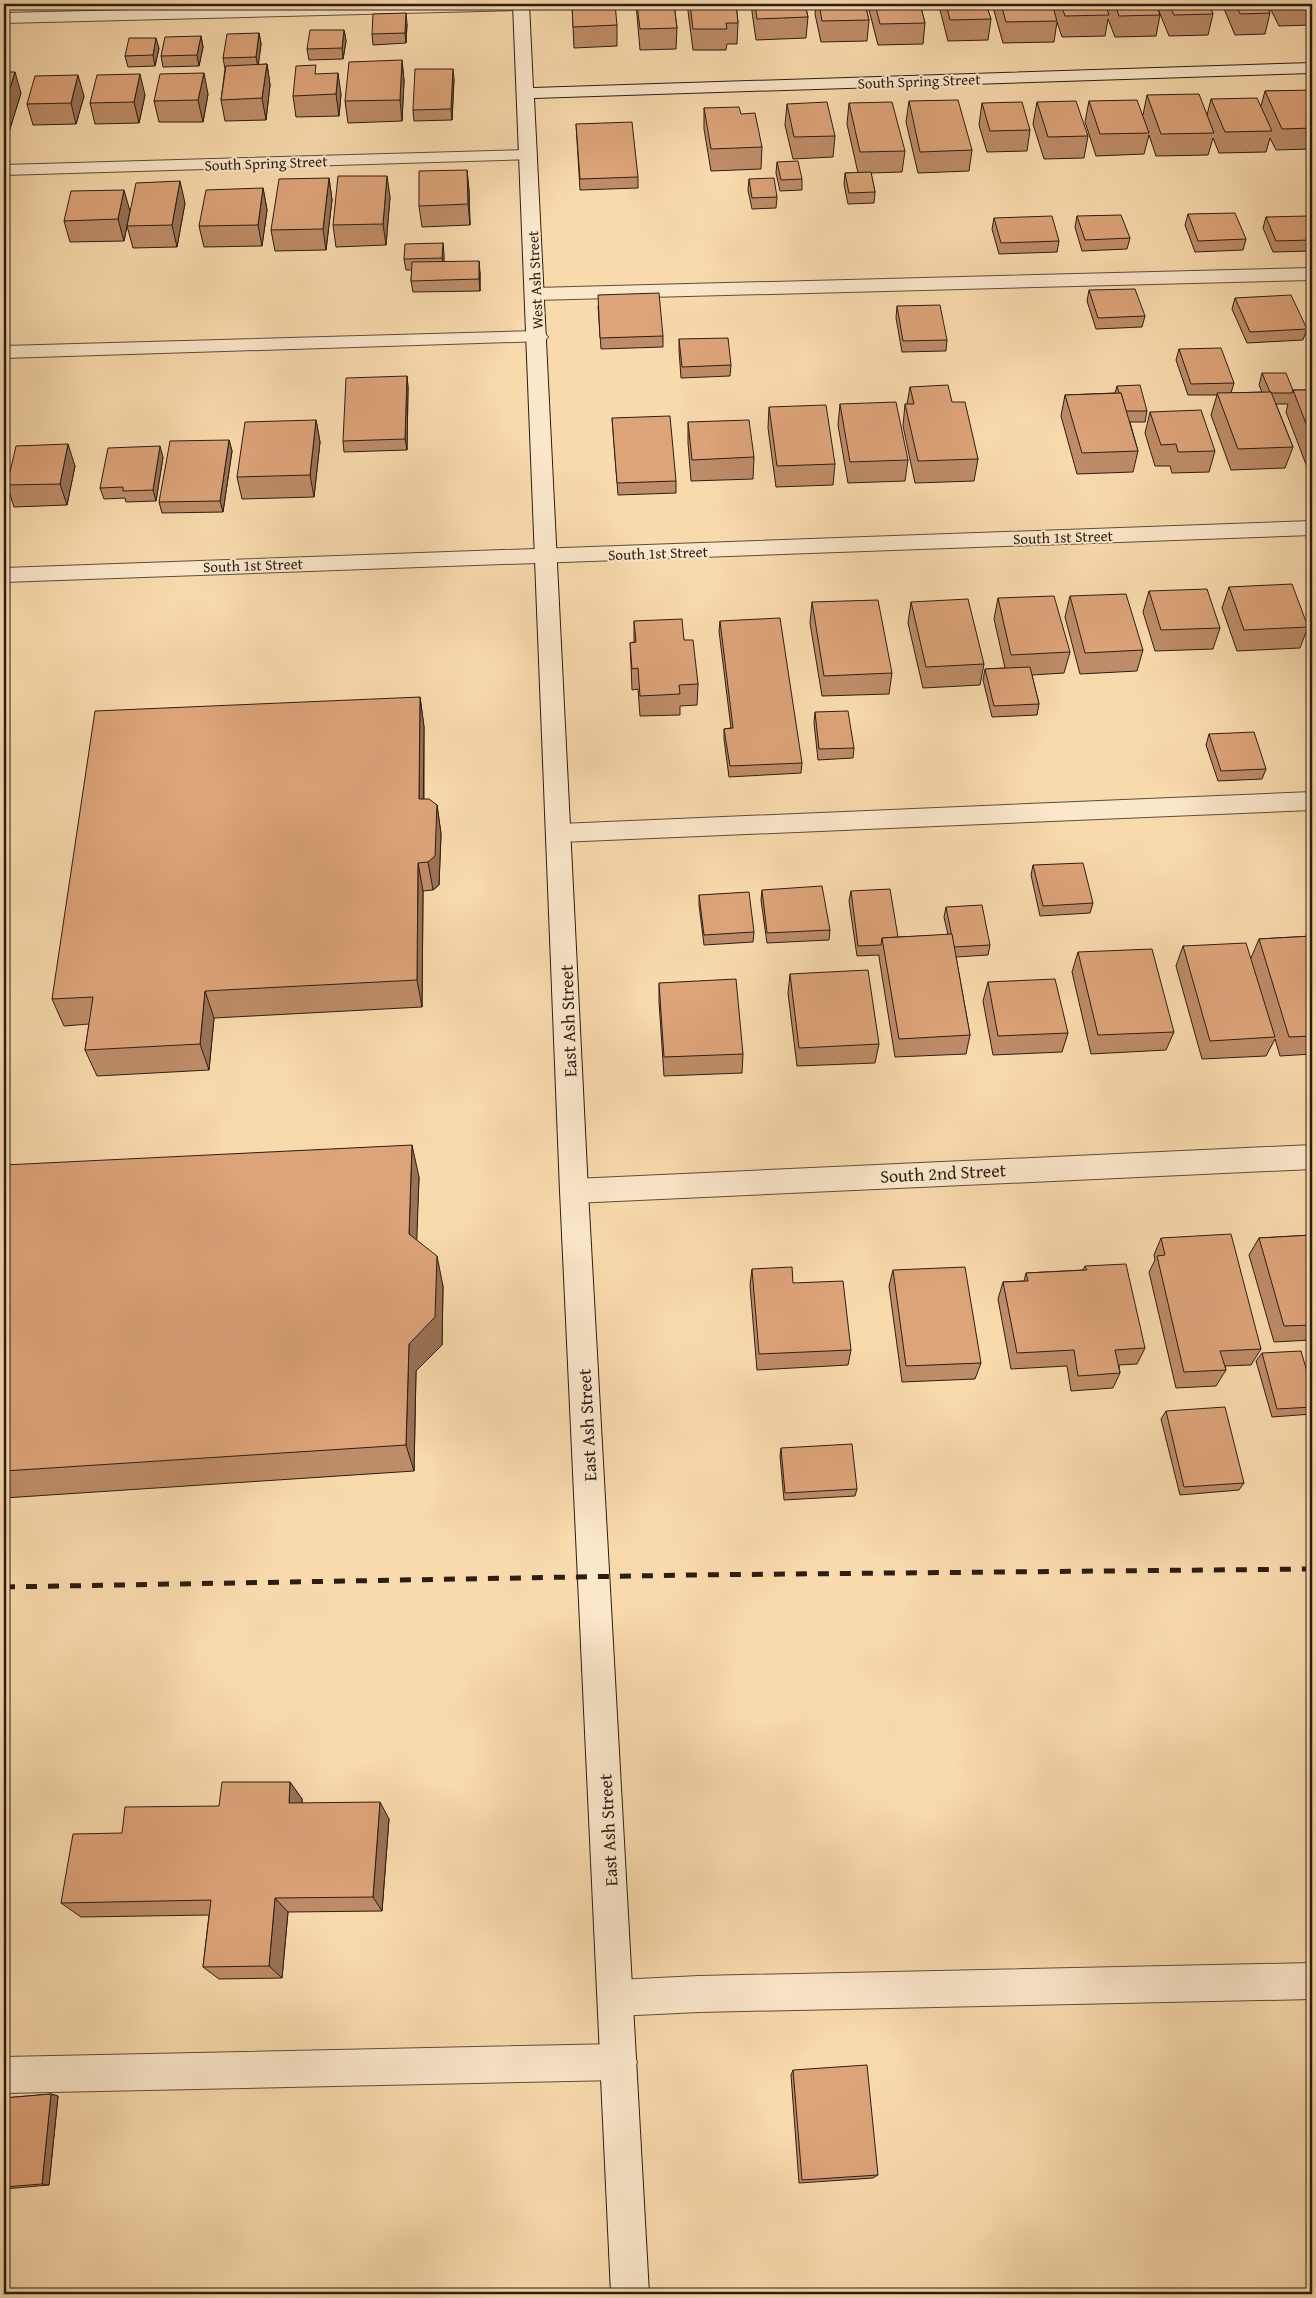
<svg xmlns="http://www.w3.org/2000/svg" width="1316" height="2298" font-family="'Gentium Book Plus',serif">
  <style>
    .lines { fill: none; stroke-linecap: round; stroke-linejoin: round }
    .lane-casing { stroke: #5e4d3b; stroke-width: 2 }
    .street-casing { stroke: #5e4d3b; stroke-width: 2 }
    .secondary-casing { stroke: #2b1e15; stroke-width: 2 }
    .lane { fill: #fbe7ca; fill-rule: evenodd }
    .street { fill: #fbe7ca; fill-rule: evenodd }
    .secondary { fill: #fbe7ca; fill-rule: evenodd }
    .rail { stroke: #2b1e15; stroke-width: 5; stroke-dasharray: 11 11; stroke-linecap: butt }
    .wall { fill: #be8c68; stroke: #2b1e15 }
    .shaded-wall { fill: #9b7255; stroke: #2b1e15 }
    .building { fill: #dda379; stroke: #2b1e15 }
    .labels { text-anchor: middle; dominant-baseline: central; stroke-width: 4; stroke-linejoin: round; paint-order: stroke }
    .far-street-label { font-size: 15px; fill: #2b1e15; stroke: #fbe7ca }
    .street-label { font-size: 18px; fill: #2b1e15; stroke: #fbe7ca }
  </style>
  <rect width="100%" height="100%" fill="#f9daad"/>
  <filter id="stains"><feTurbulence type="fractalNoise" baseFrequency=".004" numOctaves="4"/><feColorMatrix values="0 0 0 0 .2 0 0 0 0 .09 0 0 0 0 .02 0 0 0 .5 -.17"/></filter>
  <radialGradient id="worn" r=".72"><stop offset=".6" stop-color="#630" stop-opacity="0"/><stop offset="1" stop-color="#630" stop-opacity=".3"/></radialGradient>
  <g class="lines">
    <defs>
      <g id="lane">
        <polygon points="378,4 529,5 521,10 4,23 4,13"/>
        <polygon points="1312,268 1312,280 535,300 528,298 525,294 528,290 535,288"/>
        <polygon points="538,331 545,333 548,337 545,341 4,358 4,346"/>
        <polygon points="1312,792 1312,810 560,842 551,839 548,833 551,827 560,824"/>
        <polygon points="1312,1963 1312,1999 699,2012 616,2016 603,2011 598,1998 603,1985 616,1980 699,1976"/>
        <polygon points="619,2044 632,2049 637,2062 632,2075 619,2080 4,2093 4,2057"/>
      </g>
      <g id="street">
        <polygon points="528,150 534,151 537,155 534,159 4,175 4,165"/>
        <polygon points="1312,521 1312,535 4,582 4,568"/>
        <polygon points="1312,1145 1312,1169 574,1203 564,1199 560,1191 564,1183 574,1179"/>
      </g>
      <polygon id="secondary" points="513,4 529,4 533,88 1312,63 1312,73 534,98 588,1191 649,2294 611,2294 560,1191"/>
    </defs>
    <!-- lane casing -->
    <use href="#lane" class="lane-casing"/>
    <!-- street casing -->
    <use href="#street" class="street-casing"/>
    <!-- secondary casing -->
    <use href="#secondary" class="secondary-casing"/>
    <!-- lane -->
    <use href="#lane" class="lane"/>
    <!-- street -->
    <use href="#street" class="street"/>
    <!-- secondary -->
    <use href="#secondary" class="secondary"/>
    <!-- rail -->
    <polyline class="rail" points="4,1587 689,1575 1312,1569"/>
  </g>
  <!-- wall -->
  <g class="wall">
    <polygon points="572,4 617,25 617,46 574,48"/>
    <polygon points="636,4 674,4 677,28 676,49 640,50"/>
    <polygon points="689,4 736,4 738,23 737,44 727,44 726,50 693,50 688,11"/>
    <polygon points="752,4 805,4 808,17 806,38 756,40 752,12"/>
    <polygon points="816,4 865,4 869,20 867,41 821,42 815,14"/>
    <polygon points="869,4 920,4 925,23 923,44 878,45 868,6"/>
    <polygon points="941,4 986,4 991,19 988,40 948,41 940,10"/>
    <polygon points="992,4 1156,4 1160,15 1156,36 1115,37 1108,19 1105,36 1062,37 1057,22 1054,42 1003,43"/>
    <polygon points="1156,4 1209,4 1213,14 1208,35 1169,36"/>
    <polygon points="1222,4 1266,4 1270,13 1265,34 1235,35"/>
    <polygon points="1271,4 1312,4 1312,25 1279,26 1270,8"/>
    <polygon points="407,24 406,43 373,45 372,34"/>
    <polygon points="344,30 346,41 343,59 309,60 307,49"/>
    <polygon points="259,33 261,44 258,65 267,64 270,85 266,120 225,121 221,100 225,69 223,58"/>
    <polygon points="201,36 203,47 199,66 163,67 161,56"/>
    <polygon points="159,48 155,66 128,67 125,56"/>
    <polygon points="402,60 404,81 402,121 348,123 345,101"/>
    <polygon points="4,72 21,93 9,132 4,132"/>
    <polygon points="317,74 341,94 339,116 296,117 293,96"/>
    <polygon points="454,79 452,120 414,121 413,110"/>
    <polygon points="1265,91 1312,91 1312,149 1276,150 1270,138 1266,152 1219,153 1213,138 1208,155 1156,156 1149,135 1144,154 1096,156 1085,122 1089,101 1143,115 1147,95 1207,115 1211,99 1261,106"/>
    <polygon points="208,94 203,122 159,122 154,101"/>
    <polygon points="145,95 139,123 95,124 90,103"/>
    <polygon points="84,96 76,124 33,125 27,104"/>
    <polygon points="909,101 972,150 969,171 918,173 906,122"/>
    <polygon points="1037,102 1088,136 1084,158 1044,159 1033,124"/>
    <polygon points="849,103 905,151 902,172 871,173 875,192 874,203 848,204 844,184 845,173 858,173 847,124"/>
    <polygon points="982,103 1030,130 1027,151 987,152 979,125"/>
    <polygon points="787,104 835,136 833,157 793,159 785,125"/>
    <polygon points="704,108 741,114 762,147 761,169 711,171 704,129"/>
    <polygon points="576,124 638,177 638,188 580,190"/>
    <polygon points="777,162 802,179 802,190 780,191 776,173"/>
    <polygon points="467,170 469,191 470,225 422,227 419,206"/>
    <polygon points="329,178 332,200 326,250 275,251 271,230"/>
    <polygon points="749,179 777,197 776,208 752,209 748,190"/>
    <polygon points="263,188 267,210 262,246 204,247 199,226"/>
    <polygon points="390,197 386,245 336,247 333,225"/>
    <polygon points="185,203 177,247 133,248 127,226"/>
    <polygon points="130,211 124,241 70,242 64,221"/>
    <polygon points="1188,214 1246,239 1243,250 1195,252 1185,225"/>
    <polygon points="1077,216 1130,238 1127,249 1082,251 1075,227"/>
    <polygon points="1266,217 1312,225 1312,251 1273,252 1263,228"/>
    <polygon points="994,218 1059,241 1057,252 999,254 992,229"/>
    <polygon points="443,243 444,262 480,272 480,291 413,292 411,281 412,270 406,270 404,259"/>
    <polygon points="1089,290 1145,316 1142,327 1096,329 1087,301"/>
    <polygon points="1235,298 1307,329 1303,340 1247,343 1232,309"/>
    <polygon points="598,306 663,336 663,347 601,349"/>
    <polygon points="897,306 947,340 946,351 902,352 896,318"/>
    <polygon points="679,339 731,365 730,376 681,378 679,350"/>
    <polygon points="1179,349 1234,383 1231,393 1262,392 1259,385 1262,373 1293,390 1312,390 1312,467 1307,467 1286,412 1288,404 1276,404 1293,447 1285,468 1231,470 1211,415 1217,395 1188,395 1176,360"/>
    <polygon points="407,376 408,387 407,450 344,452 343,441"/>
    <polygon points="1117,386 1147,411 1145,422 1130,422 1138,451 1133,472 1077,474 1061,416 1065,395 1115,393"/>
    <polygon points="910,387 952,402 978,459 974,481 915,483 903,426 905,404 907,404"/>
    <polygon points="840,404 908,460 905,481 848,483 838,425"/>
    <polygon points="769,407 835,464 833,485 776,487 768,428"/>
    <polygon points="1150,412 1215,451 1209,472 1172,473 1170,466 1155,466 1145,433"/>
    <polygon points="612,418 676,481 676,493 618,495"/>
    <polygon points="316,420 320,442 314,497 242,499 237,477"/>
    <polygon points="688,422 754,457 753,479 691,481 688,443"/>
    <polygon points="229,440 232,451 223,512 162,513 159,502"/>
    <polygon points="163,457 156,501 126,502 125,498 104,499 100,488"/>
    <polygon points="75,466 67,505 14,507 7,485"/>
    <polygon points="1229,587 1308,627 1300,648 1237,651 1222,608"/>
    <polygon points="1312,588 1312,609 1308,599"/>
    <polygon points="1149,591 1220,628 1213,649 1155,651 1143,612"/>
    <polygon points="1070,596 1143,650 1137,671 1080,674 1065,617"/>
    <polygon points="998,598 1070,652 1064,673 1032,675 1039,704 1037,715 992,717 983,680 985,669 1005,668 994,619"/>
    <polygon points="812,602 892,673 889,694 822,696 810,623"/>
    <polygon points="911,602 984,664 980,685 923,688 908,623"/>
    <polygon points="634,621 684,640 698,684 697,705 680,706 680,715 640,716 638,689 632,690 631,664 630,643 634,642"/>
    <polygon points="720,621 802,763 801,773 729,777 724,739 724,729 731,728 719,631"/>
    <polygon points="420,697 424,727 424,799 437,805 441,834 439,885 433,890 423,891 422,1007 214,1018 209,1070 97,1076 85,1050 89,1024 64,1026 52,999"/>
    <polygon points="815,712 854,748 853,758 818,760 814,723"/>
    <polygon points="1209,734 1266,769 1262,779 1218,781 1206,745"/>
    <polygon points="1033,865 1093,903 1090,913 1040,916 1031,875"/>
    <polygon points="762,890 830,930 829,940 767,943 761,900"/>
    <polygon points="851,891 898,937 948,935 944,917 946,907 990,945 988,955 956,957 970,1035 966,1054 895,1057 879,957 879,955 857,956 849,901"/>
    <polygon points="699,895 754,932 753,942 704,945 699,905"/>
    <polygon points="1312,936 1312,1054 1280,1056 1275,1039 1266,1056 1202,1059 1176,966 1183,946 1251,958 1259,939"/>
    <polygon points="1078,952 1174,1032 1166,1050 1091,1054 1072,972"/>
    <polygon points="790,974 879,1044 875,1063 797,1066 788,993"/>
    <polygon points="988,982 1068,1033 1062,1052 993,1055 983,1001"/>
    <polygon points="659,983 743,1054 742,1073 664,1076 659,1002"/>
    <polygon points="4,1165 419,1177 416,1240 443,1286 442,1345 416,1371 414,1471 4,1498"/>
    <polygon points="1312,1235 1312,1340 1274,1342 1249,1255 1259,1238"/>
    <polygon points="1161,1238 1261,1349 1251,1365 1225,1366 1226,1370 1216,1386 1176,1388 1149,1272 1155,1260 1154,1255"/>
    <polygon points="1085,1266 1145,1348 1137,1364 1119,1365 1120,1373 1113,1388 1071,1391 1067,1366 1011,1369 998,1299 1003,1282 1024,1281 1026,1273 1083,1270"/>
    <polygon points="752,1269 793,1283 851,1350 848,1365 757,1370 750,1285"/>
    <polygon points="893,1270 981,1363 975,1379 902,1382 889,1286"/>
    <polygon points="1262,1353 1312,1389 1312,1414 1272,1417 1256,1361"/>
    <polygon points="1166,1411 1244,1483 1239,1490 1180,1495 1161,1419"/>
    <polygon points="781,1448 857,1489 855,1496 784,1500 780,1456"/>
    <polygon points="290,1782 302,1799 302,1803 389,1819 382,1911 288,1912 282,1978 219,1979 203,1967 209,1915 81,1917 61,1903 122,1833 219,1806"/>
    <polygon points="793,2070 878,2175 873,2178 799,2183 791,2075"/>
    <polygon points="51,2094 58,2096 49,2185 4,2189 4,2098"/>
  </g>
  <!-- shaded-wall -->
  <g class="shaded-wall">
    <polygon points="406,13 407,24 406,43 405,33"/>
    <polygon points="344,30 346,41 343,59 342,48"/>
    <polygon points="259,33 261,44 258,68 256,57"/>
    <polygon points="201,36 203,47 199,66 197,55"/>
    <polygon points="156,38 159,48 155,66 153,55"/>
    <polygon points="402,60 404,81 402,121 400,100"/>
    <polygon points="267,64 270,85 266,120 262,98"/>
    <polygon points="453,69 454,79 452,120 451,109"/>
    <polygon points="15,72 21,93 9,132 4,114 4,108"/>
    <polygon points="204,73 208,94 203,122 198,100"/>
    <polygon points="338,73 341,94 339,116 336,94"/>
    <polygon points="140,74 145,95 139,123 134,102"/>
    <polygon points="78,75 84,96 76,124 71,103"/>
    <polygon points="467,170 469,191 470,225 468,204"/>
    <polygon points="387,176 390,197 386,245 383,224"/>
    <polygon points="329,178 332,200 326,250 323,229"/>
    <polygon points="180,181 185,203 177,247 172,225"/>
    <polygon points="263,188 267,210 262,246 258,225"/>
    <polygon points="124,190 130,211 124,241 118,219"/>
    <polygon points="443,243 444,254 444,269 442,258"/>
    <polygon points="479,261 480,272 480,291 479,279"/>
    <polygon points="407,376 408,387 407,450 405,439"/>
    <polygon points="316,420 320,442 314,497 310,475"/>
    <polygon points="229,440 232,451 223,512 220,501"/>
    <polygon points="4,441 9,457 4,481"/>
    <polygon points="68,444 75,466 67,505 60,484"/>
    <polygon points="160,446 163,457 156,501 153,490"/>
    <polygon points="420,697 424,727 423,828 419,799"/>
    <polygon points="437,805 441,834 439,885 433,890 428,862"/>
    <polygon points="418,863 423,891 422,1007 417,980"/>
    <polygon points="205,991 214,1018 209,1070 200,1044"/>
    <polygon points="412,1145 419,1177 416,1264 409,1234"/>
    <polygon points="437,1256 443,1286 442,1345 416,1371 414,1471 406,1445 409,1344"/>
    <polygon points="290,1782 302,1799 301,1820 289,1803"/>
    <polygon points="380,1802 389,1819 382,1911 373,1897"/>
    <polygon points="275,1898 288,1912 282,1978 269,1966"/>
    <polygon points="51,2094 58,2096 49,2185 42,2184"/>
  </g>
  <!-- building -->
  <g class="building">
    <polygon points="572,4 615,4 617,25 573,27"/>
    <polygon points="637,4 674,4 677,28 640,29"/>
    <polygon points="690,4 736,4 738,23 726,23 727,29 693,29"/>
    <polygon points="755,4 805,4 808,17 757,19"/>
    <polygon points="819,4 865,4 869,20 822,21"/>
    <polygon points="875,4 920,4 925,23 880,24"/>
    <polygon points="946,4 986,4 991,19 950,20"/>
    <polygon points="1001,4 1052,4 1057,21 1006,22"/>
    <polygon points="1061,4 1105,4 1109,15 1065,16"/>
    <polygon points="1115,4 1156,4 1160,15 1119,16"/>
    <polygon points="1169,4 1209,4 1213,14 1174,15"/>
    <polygon points="1236,4 1266,4 1270,13 1240,14"/>
    <polygon points="1284,4 1312,4 1284,5"/>
    <polygon points="406,13 405,33 372,34 373,14"/>
    <polygon points="310,30 344,30 342,48 307,49"/>
    <polygon points="259,33 256,57 223,58 227,34"/>
    <polygon points="201,36 197,55 161,56 165,37"/>
    <polygon points="129,38 156,38 153,55 125,56"/>
    <polygon points="402,60 400,100 345,101 349,62"/>
    <polygon points="267,64 262,98 221,100 226,66"/>
    <polygon points="316,65 315,74 338,73 336,94 293,96 296,66"/>
    <polygon points="415,69 453,69 451,109 413,110"/>
    <polygon points="4,72 15,72 4,108"/>
    <polygon points="204,73 198,100 154,101 160,74"/>
    <polygon points="140,74 134,102 90,103 97,75"/>
    <polygon points="78,75 71,103 27,104 35,76"/>
    <polygon points="1312,90 1312,128 1282,129 1265,91"/>
    <polygon points="1199,94 1214,133 1161,134 1147,95"/>
    <polygon points="1257,98 1272,131 1225,132 1211,99"/>
    <polygon points="958,100 972,150 920,152 909,101"/>
    <polygon points="1137,100 1149,133 1100,134 1089,101"/>
    <polygon points="1076,101 1088,136 1048,137 1037,102"/>
    <polygon points="827,102 835,136 794,137 787,104"/>
    <polygon points="892,102 905,151 860,152 849,103"/>
    <polygon points="1022,102 1030,130 990,131 982,103"/>
    <polygon points="739,107 741,114 755,113 762,147 711,149 704,108"/>
    <polygon points="632,122 638,177 580,179 576,124"/>
    <polygon points="798,161 802,179 781,180 777,162"/>
    <polygon points="467,170 468,204 419,206 419,171"/>
    <polygon points="871,172 875,192 849,193 845,173"/>
    <polygon points="338,176 387,176 383,224 333,225"/>
    <polygon points="329,178 323,229 271,230 279,179"/>
    <polygon points="774,178 777,197 752,198 749,179"/>
    <polygon points="180,181 172,225 127,226 136,183"/>
    <polygon points="263,188 258,225 199,226 206,190"/>
    <polygon points="124,190 118,219 64,221 71,191"/>
    <polygon points="1235,213 1246,239 1198,241 1188,214"/>
    <polygon points="1121,215 1130,238 1085,240 1077,216"/>
    <polygon points="1052,216 1059,241 1001,243 994,218"/>
    <polygon points="1308,216 1312,225 1312,240 1276,241 1266,217"/>
    <polygon points="443,243 442,258 404,259 405,244"/>
    <polygon points="479,261 479,279 411,281 412,262"/>
    <polygon points="1135,289 1145,316 1098,318 1089,290"/>
    <polygon points="659,293 663,336 600,338 598,295"/>
    <polygon points="1291,295 1307,329 1250,332 1235,298"/>
    <polygon points="940,305 947,340 903,341 897,306"/>
    <polygon points="728,338 731,365 682,367 679,339"/>
    <polygon points="1221,348 1234,383 1191,384 1179,349"/>
    <polygon points="1262,373 1286,373 1294,393 1293,390 1292,393 1271,393 1271,392 1270,392"/>
    <polygon points="407,376 405,439 343,441 346,378"/>
    <polygon points="948,385 952,402 965,402 978,459 918,461 905,404 914,404 910,387"/>
    <polygon points="1140,385 1147,411 1126,411 1121,393 1119,393 1117,386"/>
    <polygon points="1293,390 1312,390 1312,439"/>
    <polygon points="1271,392 1293,447 1238,449 1217,393"/>
    <polygon points="1121,393 1138,451 1082,453 1065,395"/>
    <polygon points="896,402 908,460 850,462 840,404"/>
    <polygon points="826,405 835,464 777,466 769,407"/>
    <polygon points="1201,410 1215,451 1178,452 1176,444 1161,445 1150,412"/>
    <polygon points="670,416 676,481 617,483 612,418"/>
    <polygon points="316,420 310,475 237,477 245,422"/>
    <polygon points="749,420 754,457 692,460 688,422"/>
    <polygon points="229,440 220,501 159,502 170,441"/>
    <polygon points="68,444 60,484 7,485 16,446"/>
    <polygon points="160,446 153,490 123,491 123,487 100,488 108,448"/>
    <polygon points="1292,584 1308,627 1244,630 1229,587"/>
    <polygon points="1207,589 1220,628 1161,630 1149,591"/>
    <polygon points="1126,594 1143,650 1085,653 1070,596"/>
    <polygon points="1054,596 1070,652 1011,655 998,598"/>
    <polygon points="968,599 984,664 926,667 911,602"/>
    <polygon points="878,600 892,673 824,676 812,602"/>
    <polygon points="780,618 802,763 730,766 724,729 733,728 720,621"/>
    <polygon points="682,619 684,640 693,640 698,684 679,685 680,694 640,696 638,668 632,669 630,643 636,642 634,621"/>
    <polygon points="1030,667 1039,704 994,706 985,669"/>
    <polygon points="420,697 419,799 429,799 437,805 435,856 428,862 418,863 417,980 205,991 200,1044 85,1050 93,997 52,999 95,711"/>
    <polygon points="848,711 854,748 819,749 815,712"/>
    <polygon points="1254,732 1266,769 1221,771 1209,734"/>
    <polygon points="1083,863 1093,903 1043,906 1033,865"/>
    <polygon points="822,886 830,930 767,933 762,890"/>
    <polygon points="890,889 898,937 882,938 881,945 858,946 851,891"/>
    <polygon points="749,892 754,932 704,935 699,895"/>
    <polygon points="982,905 990,945 954,947 946,907"/>
    <polygon points="952,934 970,1035 899,1039 882,938"/>
    <polygon points="1312,936 1312,1036 1289,1037 1259,939"/>
    <polygon points="1246,943 1275,1037 1210,1041 1183,946"/>
    <polygon points="1152,949 1174,1032 1098,1035 1078,952"/>
    <polygon points="868,970 879,1044 799,1048 790,974"/>
    <polygon points="736,979 743,1054 664,1057 659,983"/>
    <polygon points="1055,979 1068,1033 998,1036 988,982"/>
    <polygon points="412,1145 409,1234 437,1256 435,1317 409,1344 406,1445 4,1471 4,1165"/>
    <polygon points="1231,1234 1261,1349 1220,1351 1226,1370 1184,1372 1157,1256 1165,1255 1161,1238"/>
    <polygon points="1312,1235 1312,1325 1284,1326 1259,1238"/>
    <polygon points="1126,1264 1145,1348 1115,1350 1120,1373 1078,1376 1074,1350 1017,1353 1003,1282 1028,1281 1026,1273 1087,1270 1085,1266"/>
    <polygon points="792,1267 793,1283 843,1281 851,1350 759,1354 752,1269"/>
    <polygon points="965,1267 981,1363 906,1366 893,1270"/>
    <polygon points="1301,1351 1312,1389 1312,1407 1277,1409 1262,1353"/>
    <polygon points="1225,1407 1244,1483 1184,1487 1166,1411"/>
    <polygon points="852,1444 857,1489 785,1493 781,1448"/>
    <polygon points="222,1782 290,1782 289,1803 380,1802 373,1897 275,1898 269,1966 203,1967 211,1900 61,1903 73,1834 122,1833 125,1807 219,1806"/>
    <polygon points="867,2065 878,2175 802,2180 793,2070"/>
    <polygon points="51,2094 42,2184 4,2187 4,2098"/>
  </g>
  <g class="labels">
    <!-- far-street labels -->
    <g class="far-street-label">
      <text transform="translate(919 81) rotate(-2)">South Spring Street</text>
      <text transform="translate(266 163) rotate(-2)">South Spring Street</text>
      <text transform="translate(535 280) rotate(-93)">West Ash Street</text>
      <text transform="translate(1063 537) rotate(-2)">South 1st Street</text>
      <text transform="translate(658 553) rotate(-2)">South 1st Street</text>
      <text transform="translate(253 565) rotate(-2)">South 1st Street</text>
    </g>
    <!-- street labels -->
    <g class="street-label">
      <text transform="translate(568 1021) rotate(-92)">East Ash Street</text>
      <text transform="translate(943 1173) rotate(-3)">South 2nd Street</text>
      <text transform="translate(587 1425) rotate(-93)">East Ash Street</text>
      <text transform="translate(608 1830) rotate(-93)">East Ash Street</text>
    </g>
  </g>
  <!-- margin -->
  <rect width="1316" height="2298" fill="none" stroke="#f9daad" stroke-width="20"/>
  <rect x="5" y="5" width="1306" height="2288" fill="none" stroke="#2b1e15" stroke-width="2.5"/>
  <rect x="10" y="10" width="1296" height="2278" fill="none" stroke="#2b1e15"/>
  <rect width="100%" height="100%" filter="url(#stains)"/>
  <rect width="100%" height="100%" fill="url(#worn)"/>
</svg>
